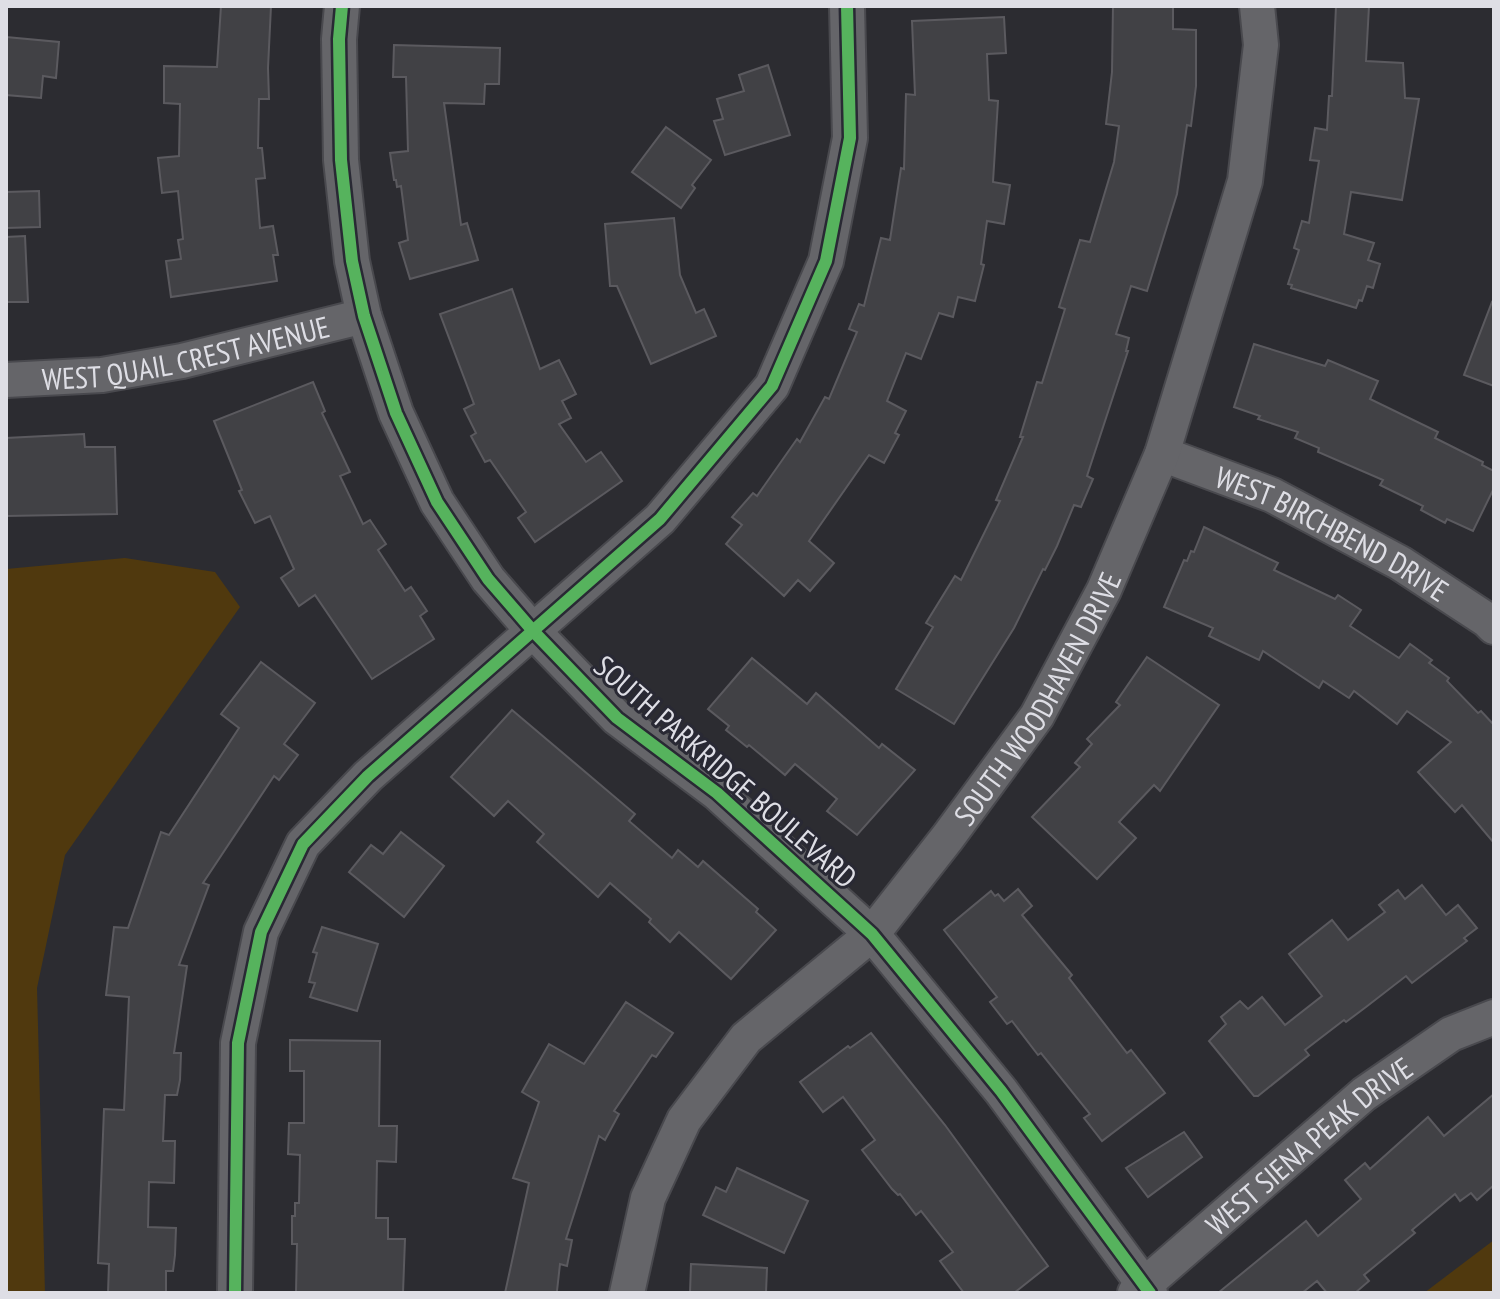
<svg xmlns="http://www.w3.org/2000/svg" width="1500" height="1299" font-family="'PT Sans Narrow',sans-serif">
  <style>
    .green { fill: #50390e }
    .building { fill: #414145; stroke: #5b5a5f; stroke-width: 2 }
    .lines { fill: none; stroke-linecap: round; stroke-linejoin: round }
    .minor-casing { stroke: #49494e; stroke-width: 38 }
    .minor { stroke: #656569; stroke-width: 34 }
    .cycleway-casing { stroke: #292934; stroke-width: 17 }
    .cycleway { stroke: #56b35d; stroke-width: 12 }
    .labels { text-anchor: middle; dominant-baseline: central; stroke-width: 6; stroke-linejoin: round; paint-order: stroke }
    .street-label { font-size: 30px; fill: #dedee5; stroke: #292934 }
  </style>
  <rect width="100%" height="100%" fill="#2c2c31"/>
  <!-- green -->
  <g class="green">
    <polygon points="125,558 215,572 240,607 65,855 37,988 45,1293 6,1293 6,569"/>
    <polygon points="1494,1240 1494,1293 1424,1293"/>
  </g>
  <!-- building -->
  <g class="building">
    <polygon points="221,6 271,6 268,68 269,99 259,99 258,148 262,148 265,178 256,179 260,228 273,226 278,255 273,255 277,281 171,297 166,261 181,259 178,240 183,239 178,191 162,193 158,158 179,156 180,104 164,103 164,66 217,67"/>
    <polygon points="1113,6 1173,6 1173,29 1196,30 1196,86 1191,126 1187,125 1177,194 1147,291 1131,286 1116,334 1129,338 1126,351 1128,351 1087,476 1093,479 1081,507 1074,505 1057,546 1045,570 1043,569 1014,628 954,724 896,689 933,627 926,623 955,576 961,580 1000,501 996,500 1023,437 1020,437 1037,382 1042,383 1065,309 1059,307 1080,240 1090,242 1114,162 1119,126 1106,124 1112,72"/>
    <polygon points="1336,6 1369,6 1366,61 1403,63 1405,98 1419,99 1402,200 1351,192 1344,234 1374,243 1368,260 1380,264 1373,288 1367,286 1362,301 1359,300 1356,308 1291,288 1292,285 1288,284 1299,250 1294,248 1302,221 1309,223 1319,161 1310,160 1315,128 1327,130 1329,96 1332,96"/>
    <polygon points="1004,17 1006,53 987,54 989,100 998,101 993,182 1010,185 1004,224 987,221 981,264 984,265 975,301 958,297 953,317 939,313 921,359 906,353 887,401 906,411 895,433 899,435 884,463 869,455 809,541 834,563 810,591 798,580 784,596 726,544 742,525 732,517 753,493 757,496 797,439 800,442 825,397 829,399 857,332 849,329 859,304 864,306 881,238 890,240 901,168 904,169 906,94 915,95 912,21"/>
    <polygon points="6,37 59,42 56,78 43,76 41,98 6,95"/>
    <polygon points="394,45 500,48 499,84 485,84 484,104 444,103 461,225 467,223 478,260 410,279 399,243 408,240 401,186 397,187 396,180 394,180 390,153 408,151 406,77 393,77"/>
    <polygon points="768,65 790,135 725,155 714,121 723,119 717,99 744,91 739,75"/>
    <polygon points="666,127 711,160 692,185 695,188 681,208 632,172"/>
    <polygon points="39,191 40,227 6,228 6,192"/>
    <polygon points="674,218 680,275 696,313 704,309 716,336 651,364 617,286 610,286 605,224"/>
    <polygon points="25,236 28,302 6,302 6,237"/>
    <polygon points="512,289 540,369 559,360 576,394 562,401 571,418 559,424 586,462 601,452 622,481 535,542 518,518 526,512 490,460 485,462 471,436 476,433 464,409 474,404 440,314"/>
    <polygon points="1492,302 1494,303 1494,386 1464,375"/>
    <polygon points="1254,344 1325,366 1328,360 1378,381 1370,399 1438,432 1435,438 1483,462 1482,465 1494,471 1494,488 1473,531 1447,519 1445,523 1421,510 1423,506 1380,485 1383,480 1318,452 1319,448 1295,438 1298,432 1258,419 1260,416 1234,407"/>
    <polygon points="313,382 325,411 322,413 350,472 340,476 363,524 370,520 386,544 378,550 405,591 411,587 427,611 420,616 434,639 372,679 315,595 299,606 281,578 294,569 270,516 255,523 239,491 242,490 214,421"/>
    <polygon points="84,434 85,447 115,447 117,514 6,516 6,438"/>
    <polygon points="1204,527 1278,563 1274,570 1335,599 1338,595 1361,610 1350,626 1399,658 1410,644 1432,660 1429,663 1449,678 1447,681 1478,713 1481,711 1494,725 1494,843 1462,805 1455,812 1418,772 1451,742 1407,711 1397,724 1354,691 1349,698 1323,681 1319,688 1263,651 1259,660 1209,636 1213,628 1164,607 1184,560 1187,561 1191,551 1194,552"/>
    <polygon points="1147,657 1219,705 1160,791 1154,785 1119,822 1136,838 1097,879 1032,817 1080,767 1075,763 1092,744 1087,739 1120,705 1116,702"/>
    <polygon points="752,658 807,704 816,693 879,748 882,744 915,770 857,835 827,811 837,799 795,764 785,775 749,745 747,747 726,730 729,726 708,709"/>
    <polygon points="261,662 315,703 284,744 298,755 279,780 274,776 203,883 209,885 179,965 187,966 174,1053 181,1053 180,1080 177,1095 165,1095 163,1141 175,1141 174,1183 149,1182 148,1227 176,1228 175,1255 173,1271 166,1271 166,1293 108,1293 109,1264 98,1263 104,1109 124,1110 129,997 106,995 114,927 128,928 161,832 169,835 239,728 221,714"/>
    <polygon points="512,710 635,814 629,821 672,858 678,850 698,867 703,861 758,909 756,912 776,930 731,979 679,932 670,942 649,922 651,919 610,883 598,897 537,842 544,834 508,801 494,816 451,777"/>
    <polygon points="401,832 444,866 404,917 349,872 371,845 383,854"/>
    <polygon points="1422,885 1446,915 1458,905 1477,928 1464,938 1467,941 1412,983 1406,976 1366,1007 1346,1022 1344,1020 1305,1050 1309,1055 1258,1096 1254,1096 1209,1041 1226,1024 1221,1017 1240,1001 1248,1009 1262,997 1285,1025 1322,996 1289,954 1332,920 1348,940 1385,912 1379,905 1398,890 1405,899"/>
    <polygon points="1018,889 1032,906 1022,915 1072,975 1069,978 1127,1053 1131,1050 1165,1093 1102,1141 1084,1118 1090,1114 1041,1053 1038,1055 1012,1021 1007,1024 990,1002 997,997 944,930 991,891 995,896 998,894 1004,901"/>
    <polygon points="322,927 378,944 357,1011 310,997 315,983 309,982 317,953 313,952"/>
    <polygon points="626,1002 673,1033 656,1057 652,1055 614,1111 619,1114 605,1140 599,1136 566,1239 572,1240 567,1266 560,1264 557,1291 554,1293 505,1293 529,1183 513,1178 539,1102 522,1092 549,1044 584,1064"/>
    <polygon points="871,1033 945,1125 1048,1266 1014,1293 964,1293 940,1261 953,1252 921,1211 916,1215 900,1194 898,1195 892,1189 862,1150 875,1140 843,1097 823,1112 800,1082 848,1046 850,1048"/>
    <polygon points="290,1040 380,1041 379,1126 397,1126 396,1162 377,1161 376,1218 388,1218 388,1239 405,1239 403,1293 296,1293 297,1244 292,1244 292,1216 295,1216 295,1203 299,1203 300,1155 288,1154 289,1123 304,1123 304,1071 290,1071"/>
    <polygon points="1494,1094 1494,1185 1477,1200 1471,1193 1460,1201 1455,1194 1412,1230 1415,1233 1364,1275 1369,1281 1355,1293 1327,1293 1317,1281 1302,1293 1218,1293 1306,1221 1318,1236 1361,1199 1345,1180 1365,1163 1370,1169 1428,1117 1444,1136"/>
    <polygon points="1184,1132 1202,1157 1148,1197 1126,1168"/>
    <polygon points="737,1168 808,1201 784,1253 703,1215 716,1187 726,1192"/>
    <polygon points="691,1264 767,1268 766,1293 690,1293"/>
  </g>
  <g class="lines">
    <defs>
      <g id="minor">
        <polyline points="342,6 339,39 341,160 352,261 364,316 396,413 437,502 488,579 533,631 617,718 717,793 872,934 1001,1091 1150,1293"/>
        <path id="s1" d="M6,380l96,-5 80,-14 182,-45"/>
        <path id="s2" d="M1162,454l110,41 128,68 87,57 7,7"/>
        <polyline points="235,1293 238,1043 261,932 303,844 368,776 660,519 772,386 826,261 850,138 847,6"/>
        <path id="s3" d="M627,1293l21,-95 36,-78 62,-82 126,-104 76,-97 89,-121 67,-126 58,-136 83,-273 16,-136 -4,-39"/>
        <path id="s4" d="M1135,1293l229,-199 87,-60 43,-17"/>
      </g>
    </defs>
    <!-- minor casing -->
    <use href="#minor" class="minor-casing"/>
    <!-- minor -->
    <use href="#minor" class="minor"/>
    <defs>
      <g id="cycleway">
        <polyline points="342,6 339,39 341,160 352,261 364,316 396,413 437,502 488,579 533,631 617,718 717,793 872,934 1001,1091 1150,1293"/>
        <polyline points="235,1293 238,1043 261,932 303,844 368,776 660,519 772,386 826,261 850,138 847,6"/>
      </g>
    </defs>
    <!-- cycleway casing -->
    <use href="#cycleway" class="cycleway-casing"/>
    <!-- cycleway -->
    <use href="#cycleway" class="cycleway"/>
  </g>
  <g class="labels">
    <!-- street labels -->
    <g class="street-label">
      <text stroke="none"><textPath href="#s1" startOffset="182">WEST QUAIL CREST AVENUE</textPath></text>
      <text stroke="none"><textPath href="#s2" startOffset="188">WEST BIRCHBEND DRIVE</textPath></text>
      <text stroke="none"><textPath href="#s3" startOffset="738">SOUTH WOODHAVEN DRIVE</textPath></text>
      <text transform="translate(726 771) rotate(41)">SOUTH PARKRIDGE BOULEVARD</text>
      <text stroke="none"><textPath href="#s4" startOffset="228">WEST SIENA PEAK DRIVE</textPath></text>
    </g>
  </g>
  <!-- border -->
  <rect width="1500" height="1299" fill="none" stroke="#dedee5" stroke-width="16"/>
</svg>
